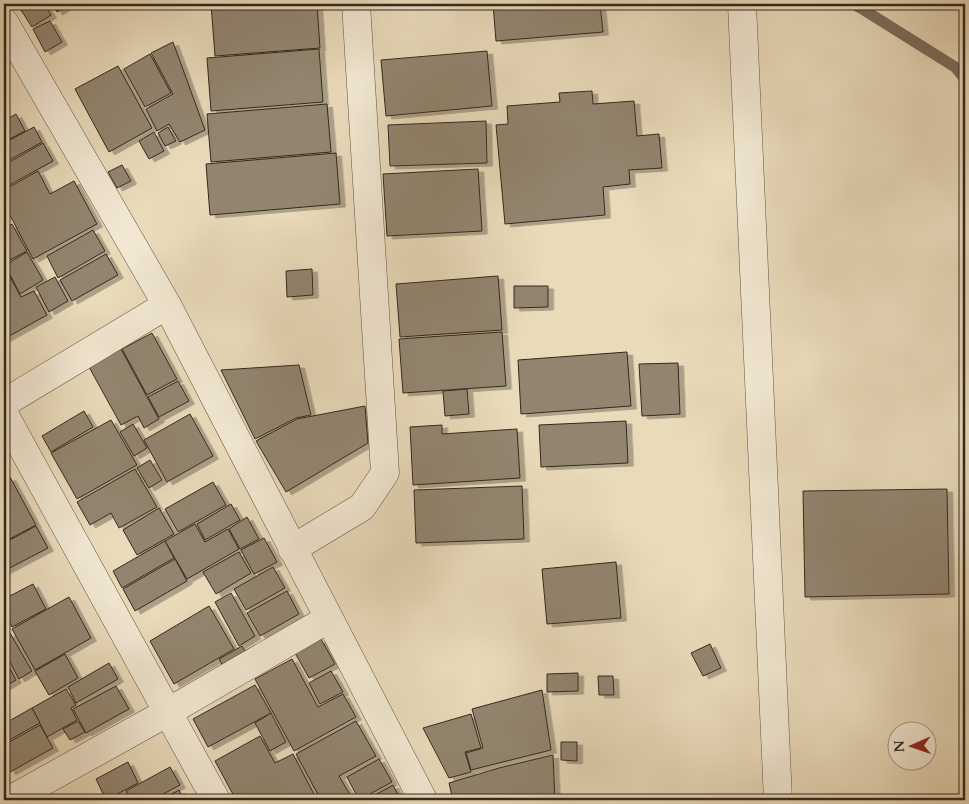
<svg xmlns="http://www.w3.org/2000/svg" width="969" height="804" font-family="Cardo,serif">
  <style>
    .lines { fill: none; stroke-linecap: round; stroke-linejoin: round }
    .stream { stroke: #7b6f5c; stroke-width: 11 }
    .building { fill: #92856f; stroke: #33291e; filter: url(#shadow) }
    .minor-casing { stroke: #605545; stroke-width: 29 }
    .minor { stroke: #f1e7d2; stroke-width: 28 }
  </style>
  <defs>
    <filter id="shadow"><feDropShadow dx="5.5" dy="3" stdDeviation="0" flood-color="#0004"/></filter>
  </defs>
  <rect width="100%" height="100%" fill="#e9daba"/>
  <filter id="stains"><feTurbulence type="fractalNoise" baseFrequency=".004" numOctaves="4"/><feColorMatrix values="0 0 0 0 .2 0 0 0 0 .09 0 0 0 0 .02 0 0 0 .5 -.17"/></filter>
  <radialGradient id="worn" r=".72"><stop offset=".6" stop-color="#630" stop-opacity="0"/><stop offset="1" stop-color="#630" stop-opacity=".3"/></radialGradient>
  <g class="lines">
    <!-- stream -->
    <polyline class="stream" points="853,4 864,10 955,67 965,79"/>
  </g>
  <!-- building -->
  <g class="building">
    <polygon points="17,4 44,4 51,15 32,27"/>
    <polygon points="52,4 71,4 57,12"/>
    <polygon points="211,4 317,4 320,48 215,56"/>
    <polygon points="493,4 600,4 603,32 496,41"/>
    <polygon points="50,21 62,42 45,52 33,29"/>
    <polygon points="173,42 205,130 180,142 169,124 157,131 146,109 173,94 151,53"/>
    <polygon points="319,49 323,102 211,111 207,58"/>
    <polygon points="487,51 492,106 386,116 381,60"/>
    <polygon points="150,54 171,93 145,107 124,69"/>
    <polygon points="118,66 152,128 109,152 75,89"/>
    <polygon points="592,91 593,104 634,101 637,136 659,134 662,168 629,170 630,184 603,187 605,215 505,224 496,125 508,124 507,106 560,102 559,93"/>
    <polygon points="327,104 331,152 211,162 207,114"/>
    <polygon points="16,114 25,131 8,140 4,133 4,121"/>
    <polygon points="486,121 487,163 390,166 388,125"/>
    <polygon points="34,127 42,142 4,163 4,143"/>
    <polygon points="168,127 176,141 165,146 158,133"/>
    <polygon points="154,132 164,151 149,159 139,141"/>
    <polygon points="43,143 53,161 4,188 4,165"/>
    <polygon points="336,153 340,204 210,215 206,164"/>
    <polygon points="122,165 131,181 117,188 108,172"/>
    <polygon points="478,169 482,231 387,236 383,174"/>
    <polygon points="38,171 50,194 74,181 97,224 33,259 4,204 4,190"/>
    <polygon points="12,224 27,251 4,263 4,228"/>
    <polygon points="93,230 105,251 58,278 47,256"/>
    <polygon points="27,252 43,280 20,294 5,265"/>
    <polygon points="106,254 118,275 72,301 60,280"/>
    <polygon points="4,266 21,297 34,291 47,315 4,339"/>
    <polygon points="312,269 313,295 287,297 286,271"/>
    <polygon points="498,276 502,330 400,337 396,284"/>
    <polygon points="55,277 68,301 49,312 36,287"/>
    <polygon points="514,286 548,286 548,307 514,308"/>
    <polygon points="502,332 506,386 403,393 399,339"/>
    <polygon points="152,333 177,379 147,395 122,349"/>
    <polygon points="121,349 159,419 144,428 138,416 121,425 89,367"/>
    <polygon points="627,352 631,406 521,414 518,360"/>
    <polygon points="678,363 680,414 642,416 639,364"/>
    <polygon points="299,365 311,415 296,418 255,439 221,370"/>
    <polygon points="178,381 189,401 159,417 148,397"/>
    <polygon points="467,389 469,414 445,416 443,391"/>
    <polygon points="365,406 368,443 286,492 256,441 297,419"/>
    <polygon points="84,411 93,427 51,452 42,436"/>
    <polygon points="190,414 213,456 167,482 144,440"/>
    <polygon points="111,420 137,465 77,499 51,453"/>
    <polygon points="626,421 628,463 541,467 539,425"/>
    <polygon points="133,424 147,448 134,456 120,432"/>
    <polygon points="442,425 442,434 517,429 520,478 413,485 410,427"/>
    <polygon points="150,460 162,480 149,488 137,468"/>
    <polygon points="135,469 157,507 119,528 111,513 90,525 77,502"/>
    <polygon points="10,477 36,525 4,542 4,481"/>
    <polygon points="213,482 226,505 178,532 165,509"/>
    <polygon points="522,486 524,539 416,543 414,490"/>
    <polygon points="947,489 949,594 805,597 803,491"/>
    <polygon points="231,504 240,520 205,540 197,524"/>
    <polygon points="159,508 174,534 137,555 123,530"/>
    <polygon points="247,517 259,539 240,549 229,529"/>
    <polygon points="195,524 205,542 228,529 239,549 187,579 165,541"/>
    <polygon points="36,526 48,548 4,571 4,543"/>
    <polygon points="264,538 277,562 254,574 241,550"/>
    <polygon points="165,541 174,558 122,588 113,571"/>
    <polygon points="239,552 251,573 216,594 203,572"/>
    <polygon points="175,559 187,581 135,611 123,589"/>
    <polygon points="616,562 621,618 547,624 542,569"/>
    <polygon points="273,567 285,588 246,610 234,589"/>
    <polygon points="33,584 46,609 12,627 4,611 4,599"/>
    <polygon points="287,591 299,614 260,636 247,613"/>
    <polygon points="231,593 255,636 239,646 215,602"/>
    <polygon points="69,597 91,638 35,670 12,629"/>
    <polygon points="209,606 234,649 174,684 150,641"/>
    <polygon points="10,633 32,671 19,679 4,651 4,637"/>
    <polygon points="321,639 335,664 309,678 295,653"/>
    <polygon points="710,644 721,668 703,676 691,653"/>
    <polygon points="242,646 248,656 225,670 219,659"/>
    <polygon points="65,654 78,678 49,695 35,671"/>
    <polygon points="4,658 16,680 4,687"/>
    <polygon points="292,659 318,707 343,694 356,717 294,751 255,679"/>
    <polygon points="109,663 118,679 76,703 68,687"/>
    <polygon points="331,671 343,692 320,704 309,683"/>
    <polygon points="578,673 578,691 547,692 547,674"/>
    <polygon points="598,676 613,676 614,695 599,695"/>
    <polygon points="255,685 271,713 208,747 193,719"/>
    <polygon points="116,686 129,709 86,733 73,709"/>
    <polygon points="66,689 76,705 71,708 77,720 47,737 32,708"/>
    <polygon points="542,690 551,750 471,770 466,753 483,748 472,709"/>
    <polygon points="32,708 40,723 4,743 4,724"/>
    <polygon points="271,713 286,742 270,751 255,723"/>
    <polygon points="471,714 481,748 465,752 471,772 449,778 423,728"/>
    <polygon points="78,721 85,732 70,740 63,729"/>
    <polygon points="356,721 376,756 339,776 353,800 321,800 296,754"/>
    <polygon points="40,725 53,748 10,772 4,760 4,745"/>
    <polygon points="260,736 275,763 293,754 316,798 312,800 236,800 215,761"/>
    <polygon points="561,742 577,742 577,761 561,760"/>
    <polygon points="553,755 555,800 453,800 449,783 499,768"/>
    <polygon points="379,759 392,782 359,800 347,777"/>
    <polygon points="128,762 138,783 106,800 96,779"/>
    <polygon points="170,767 180,785 152,800 131,800 126,791"/>
    <polygon points="393,785 401,800 366,800"/>
    <polygon points="179,790 184,800 161,800"/>
    <polygon points="79,795 82,800 70,800"/>
    <polygon points="125,795 128,800 116,800"/>
  </g>
  <g class="lines">
    <defs>
      <g id="minor">
        <polyline points="742,4 778,800"/>
        <polyline points="4,22 167,305 423,800"/>
        <polyline points="4,403 167,305"/>
        <polyline points="4,414 216,800"/>
        <polyline points="292,549 362,507 385,473 356,4"/>
        <polyline points="10,800 168,712 328,619"/>
      </g>
    </defs>
    <!-- minor casing -->
    <use href="#minor" class="minor-casing"/>
    <!-- minor -->
    <use href="#minor" class="minor"/>
  </g>
  <!-- margin -->
  <rect width="969" height="804" fill="none" stroke="#e9daba" stroke-width="20"/>
  <rect x="5" y="5" width="959" height="794" fill="none" stroke="#33291e" stroke-width="2.5"/>
  <rect x="10" y="10" width="949" height="784" fill="none" stroke="#33291e"/>
  <!-- north arrow -->
  <g transform="translate(912 746) rotate(268)"><circle r="24" fill="#f1e7d2" stroke="#a59b8a"/>
  <path d="M0-4L9 19L0 12L-9 19Z" fill="#8f2418"/>
  <text y="-8" font-size="14" font-weight="bold" text-anchor="middle" fill="#33291e">N</text>
  </g>
  <rect width="100%" height="100%" filter="url(#stains)"/>
  <rect width="100%" height="100%" fill="url(#worn)"/>
</svg>
